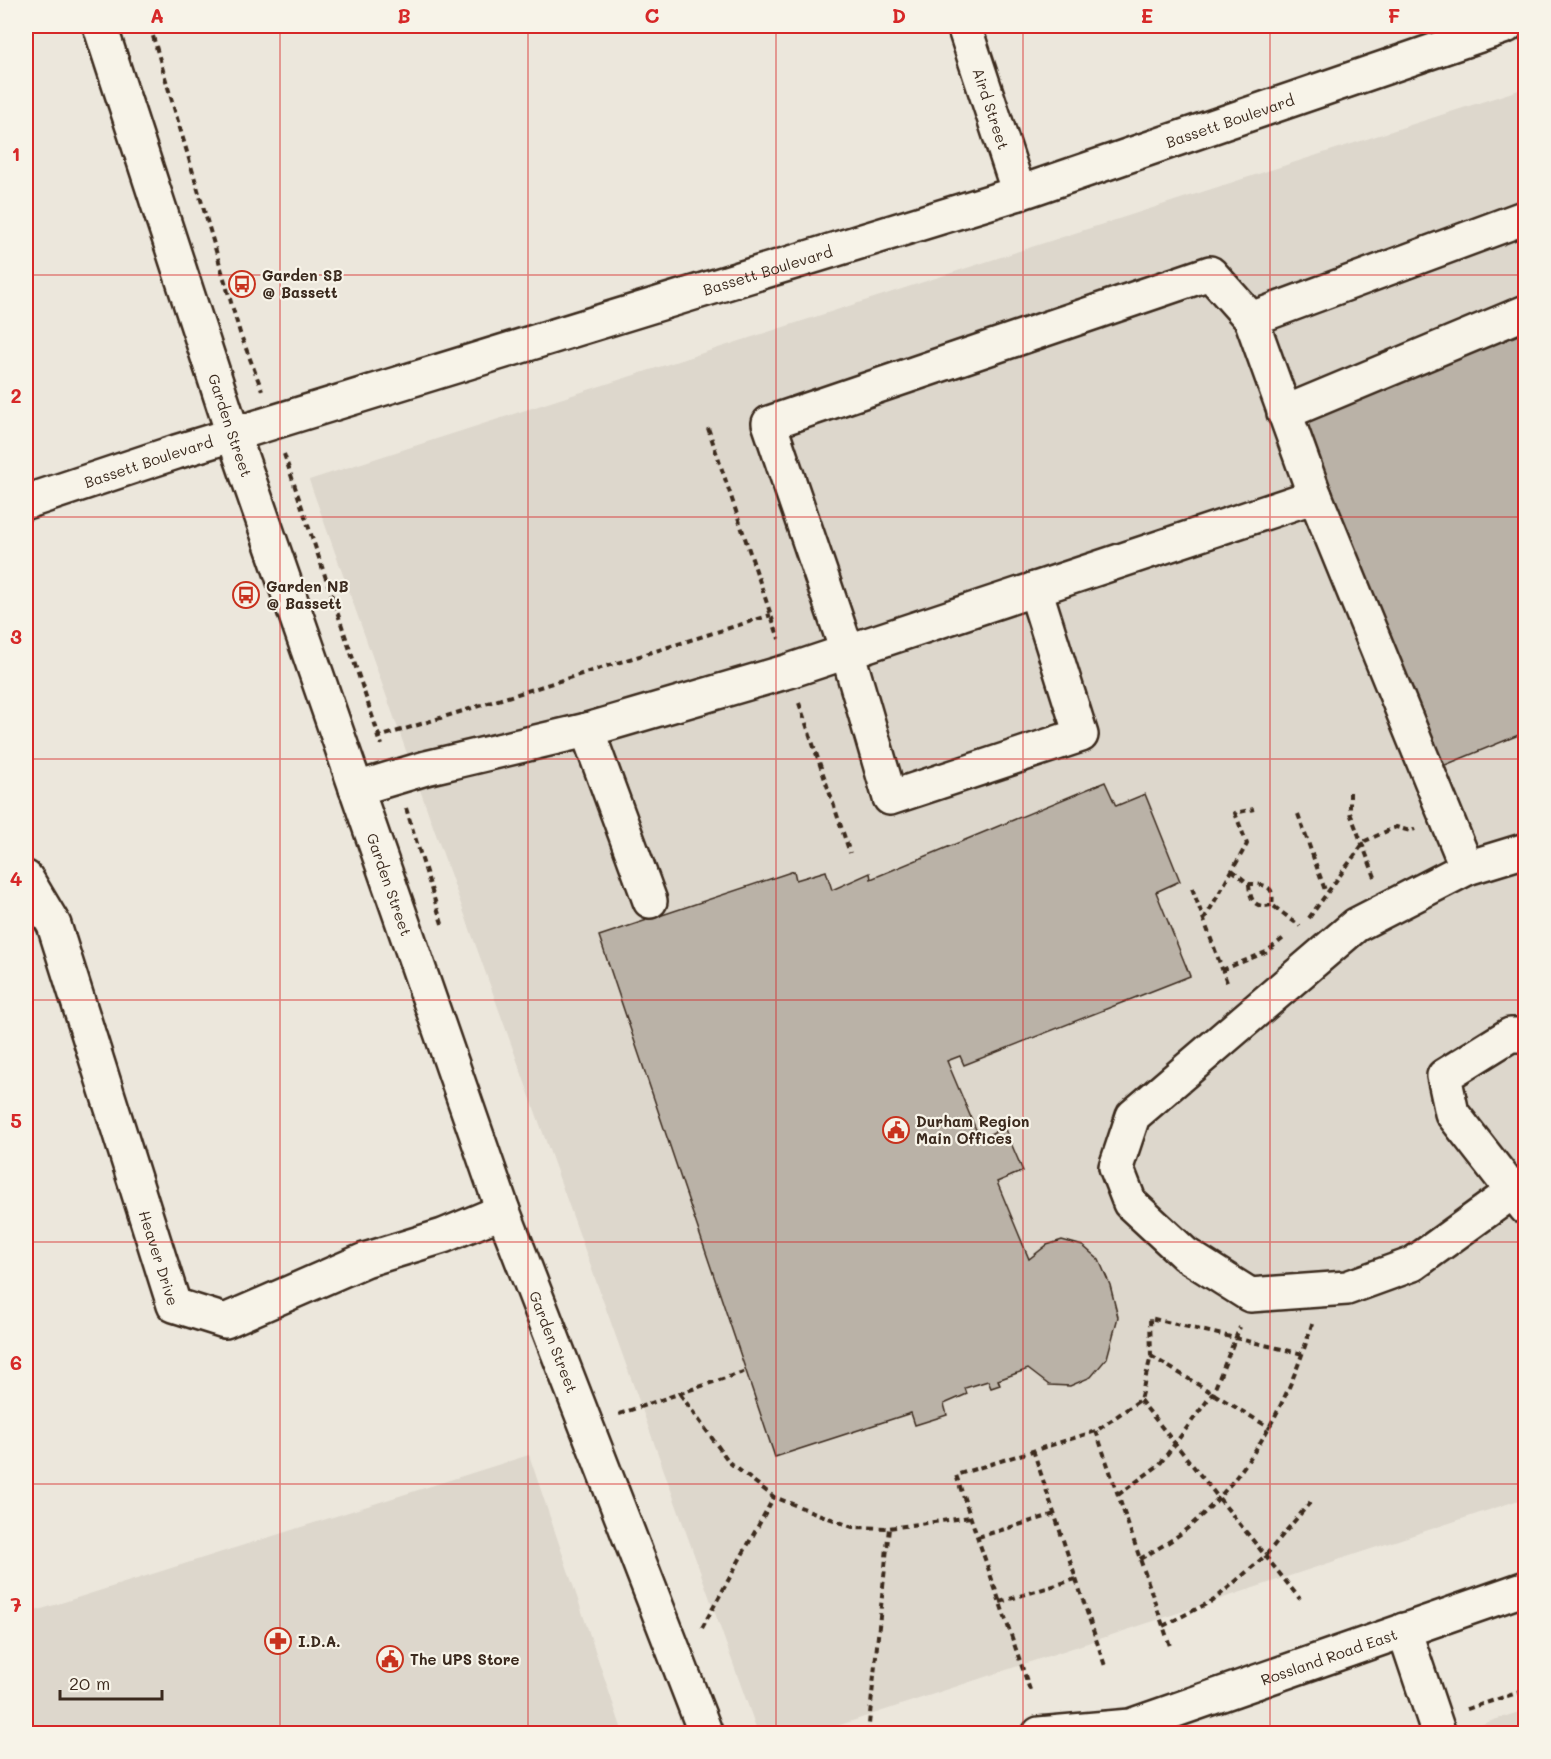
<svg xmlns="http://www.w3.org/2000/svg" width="1551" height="1759" font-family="Mali,sans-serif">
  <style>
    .built { fill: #ddd7cc }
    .building { fill: #bab2a7; stroke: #3b2a1e; stroke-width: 1.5 }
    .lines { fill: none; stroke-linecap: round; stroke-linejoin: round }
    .minor-casing { stroke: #3b2a1e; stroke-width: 38 }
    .major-casing { stroke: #3b2a1e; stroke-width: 38 }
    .path { stroke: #3b2a1e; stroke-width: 4; stroke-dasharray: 6 4.5; stroke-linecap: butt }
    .minor { stroke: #f7f3e8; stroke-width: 33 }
    .major { stroke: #f7f3e8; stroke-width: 33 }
    .grid { fill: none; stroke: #d62828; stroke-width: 1.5; stroke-opacity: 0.55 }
    .labels { text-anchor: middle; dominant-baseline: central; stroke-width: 4.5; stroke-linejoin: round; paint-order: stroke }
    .street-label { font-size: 15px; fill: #3b2a1e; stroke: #f7f3e8 }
    .poi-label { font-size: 15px; font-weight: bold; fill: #3b2a1e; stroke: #f7f3e8; text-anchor: start }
    .neatline { fill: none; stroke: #d62828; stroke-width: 2 }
    .grid-label { font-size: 20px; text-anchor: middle; font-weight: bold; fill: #d62828 }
  </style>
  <rect width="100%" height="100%" fill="#ece7dc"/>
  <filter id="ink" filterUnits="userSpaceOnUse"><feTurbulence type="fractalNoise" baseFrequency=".0167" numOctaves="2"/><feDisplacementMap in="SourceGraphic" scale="12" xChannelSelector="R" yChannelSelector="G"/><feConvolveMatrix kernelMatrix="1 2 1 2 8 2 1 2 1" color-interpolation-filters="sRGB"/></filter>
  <g filter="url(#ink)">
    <!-- built -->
    <g class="built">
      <polygon points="1525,88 1525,1498 816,1733 758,1733 309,480"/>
      <polygon points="529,1455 623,1733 26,1733 26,1614"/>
      <polygon points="1525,1710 1525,1733 1455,1734 1494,1720"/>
    </g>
    <!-- building -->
    <g class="building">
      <polygon points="1526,329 1526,732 1433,770 1289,416"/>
      <polygon points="1105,782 1116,806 1145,794 1180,881 1156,892 1190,976 964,1065 960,1056 947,1061 980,1139 1004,1127 1023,1171 997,1182 1029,1259 1047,1245 1062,1240 1083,1246 1099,1260 1110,1285 1118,1317 1107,1358 1091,1377 1070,1386 1049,1385 1028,1369 998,1380 1000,1385 991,1388 988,1381 965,1388 967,1394 944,1404 947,1415 915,1425 911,1413 775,1457 599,936 794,871 796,880 826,871 832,890 870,873 871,879"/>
    </g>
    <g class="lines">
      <defs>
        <g id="minor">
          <path id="s1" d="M100,26l133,408 270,777 203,523"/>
          <path id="s2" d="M964,26l55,167"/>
          <polyline points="1284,413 1526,312"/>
          <path id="s3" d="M26,502l150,-50 843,-259 487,-167"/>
          <polyline points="1035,589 1081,735 890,798 847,651 769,423 1210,273 1251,319"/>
          <polyline points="587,730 650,901"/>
          <polyline points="356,789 426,768 587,730 789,671 1315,496"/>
          <polyline points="1526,850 1467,868 1356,925 1133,1116 1116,1167 1130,1203 1185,1254 1250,1295 1347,1288 1413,1264 1526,1182"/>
          <polyline points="1467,868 1315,496 1251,319 1526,217"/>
          <path id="s4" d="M26,878l28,47 120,380 51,16 140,-61 78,-24 60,-25"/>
          <polyline points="1526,1035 1510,1035 1444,1076 1452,1113 1526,1208"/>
          <polyline points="1404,1630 1439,1734"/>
        </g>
        <g id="major">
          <path id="s5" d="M1039,1734l91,-8 396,-138"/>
        </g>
      </defs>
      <!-- minor casing -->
      <use href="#minor" class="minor-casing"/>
      <!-- major casing -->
      <use href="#major" class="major-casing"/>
      <!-- path -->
      <g class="path">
        <polyline points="150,26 240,333 262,390"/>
        <polyline points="708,428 779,639"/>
        <polyline points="284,454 382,745"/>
        <polyline points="799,703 850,853"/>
        <polyline points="376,738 771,615"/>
        <polyline points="1350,792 1350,813 1375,877"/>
        <polyline points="406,808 443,927"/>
        <polyline points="1298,814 1326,893"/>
        <path d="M1232,870l17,14c17,0 26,2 23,21l28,21"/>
        <path d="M1249,884c1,16 5,25 23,21"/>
        <polyline points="1192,888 1228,985"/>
        <polyline points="1309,918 1365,841 1396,827 1410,831 1415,829"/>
        <polyline points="1204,920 1247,844 1235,813 1254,809"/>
        <polyline points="1222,970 1266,952 1285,937"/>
        <polyline points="1151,1356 1270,1428"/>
        <polyline points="680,1394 730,1463 774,1497 852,1527 889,1528 971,1517"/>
        <polyline points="1140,1400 1300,1599"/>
        <polyline points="619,1414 746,1371"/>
        <polyline points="1096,1431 1170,1646"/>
        <polyline points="1033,1450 1105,1666"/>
        <polyline points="1118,1495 1159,1465 1213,1393 1240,1327"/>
        <polyline points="978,1537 1055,1514"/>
        <path d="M1140,1559c13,-8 27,-15 39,-24 67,-53 109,-130 133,-211"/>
        <polyline points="1000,1602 1076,1579"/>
        <polyline points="1163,1626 1214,1600 1265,1556 1313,1499"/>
        <polyline points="702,1628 774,1497"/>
        <polyline points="1030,1690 956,1475 1096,1431 1140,1400 1151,1356 1150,1318 1303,1354"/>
        <polyline points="1467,1709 1526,1690"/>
        <polyline points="868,1734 889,1528"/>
        <polyline points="1392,1734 1403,1730"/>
      </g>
      <!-- minor -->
      <use href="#minor" class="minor"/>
      <!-- major -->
      <use href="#major" class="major"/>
    </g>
  </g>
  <!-- grid -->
  <path class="grid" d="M280,26v1708M528,26v1708M776,26v1708M1023,26v1708M1270,26v1708M26,275h1500M26,517h1500M26,759h1500M26,1000h1500M26,1242h1500M26,1484h1500"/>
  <!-- icons -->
  <defs>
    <symbol id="bus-ring" viewBox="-11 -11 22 22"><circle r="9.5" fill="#f7f3e8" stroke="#c8321e" stroke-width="1.5"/><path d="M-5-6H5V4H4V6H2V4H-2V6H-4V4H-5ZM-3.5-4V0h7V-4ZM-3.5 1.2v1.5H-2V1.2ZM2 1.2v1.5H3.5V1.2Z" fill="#c8321e"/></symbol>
    <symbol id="civic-ring" viewBox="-11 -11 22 22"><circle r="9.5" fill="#f7f3e8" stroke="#c8321e" stroke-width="1.5"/><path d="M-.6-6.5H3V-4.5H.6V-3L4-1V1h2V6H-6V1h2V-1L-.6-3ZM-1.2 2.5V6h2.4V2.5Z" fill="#c8321e"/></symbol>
    <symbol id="pharmacy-ring" viewBox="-11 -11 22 22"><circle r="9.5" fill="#f7f3e8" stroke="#c8321e" stroke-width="1.5"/><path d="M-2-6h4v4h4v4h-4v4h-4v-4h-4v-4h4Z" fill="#c8321e"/></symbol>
  </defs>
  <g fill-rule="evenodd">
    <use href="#bus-ring" x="227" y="269" width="30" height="30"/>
    <use href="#bus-ring" x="231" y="580" width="30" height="30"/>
    <use href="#civic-ring" x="881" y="1115" width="30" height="30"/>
    <use href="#pharmacy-ring" x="263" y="1626" width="30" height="30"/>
    <use href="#civic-ring" x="375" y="1644" width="30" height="30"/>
  </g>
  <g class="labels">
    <!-- street labels -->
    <g class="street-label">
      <text stroke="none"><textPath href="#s2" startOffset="87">Aird Street</textPath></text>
      <text stroke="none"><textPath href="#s3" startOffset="1263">Bassett Boulevard</textPath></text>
      <text stroke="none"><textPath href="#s3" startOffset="777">Bassett Boulevard</textPath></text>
      <text stroke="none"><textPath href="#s1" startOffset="420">Garden Street</textPath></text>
      <text stroke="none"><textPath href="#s3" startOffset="129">Bassett Boulevard</textPath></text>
      <text stroke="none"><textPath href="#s1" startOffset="906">Garden Street</textPath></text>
      <text stroke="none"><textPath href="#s4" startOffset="404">Heaver Drive</textPath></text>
      <text stroke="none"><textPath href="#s1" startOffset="1392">Garden Street</textPath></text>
      <text stroke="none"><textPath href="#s5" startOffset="302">Rossland Road East</textPath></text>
    </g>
    <!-- poi labels -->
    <g class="poi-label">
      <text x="262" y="275">Garden SB<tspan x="262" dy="17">@ Bassett</tspan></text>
      <text x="266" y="586">Garden NB<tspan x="266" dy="17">@ Bassett</tspan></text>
      <text x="916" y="1121">Durham Region<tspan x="916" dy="17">Main Offices</tspan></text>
      <text x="298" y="1641">I.D.A.</text>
      <text x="410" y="1659">The UPS Store</text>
    </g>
  </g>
  <!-- margin -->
  <rect width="1551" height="1759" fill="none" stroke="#f7f3e8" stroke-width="66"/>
  <!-- scale -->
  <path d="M60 1690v9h102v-9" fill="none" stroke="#3b2a1e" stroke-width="3"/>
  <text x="69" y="1690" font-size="18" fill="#3b2a1e" stroke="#f7f3e8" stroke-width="4.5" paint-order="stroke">20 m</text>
  <rect x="33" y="33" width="1485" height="1693" class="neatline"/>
  <g class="grid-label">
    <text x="157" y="23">A</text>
    <text x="404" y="23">B</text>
    <text x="652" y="23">C</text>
    <text x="899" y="23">D</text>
    <text x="1147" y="23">E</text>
    <text x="1394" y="23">F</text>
    <text x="16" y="161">1</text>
    <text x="16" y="403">2</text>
    <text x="16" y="644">3</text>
    <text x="16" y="886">4</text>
    <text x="16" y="1128">5</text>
    <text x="16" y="1370">6</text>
    <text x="16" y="1612">7</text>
  </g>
</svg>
